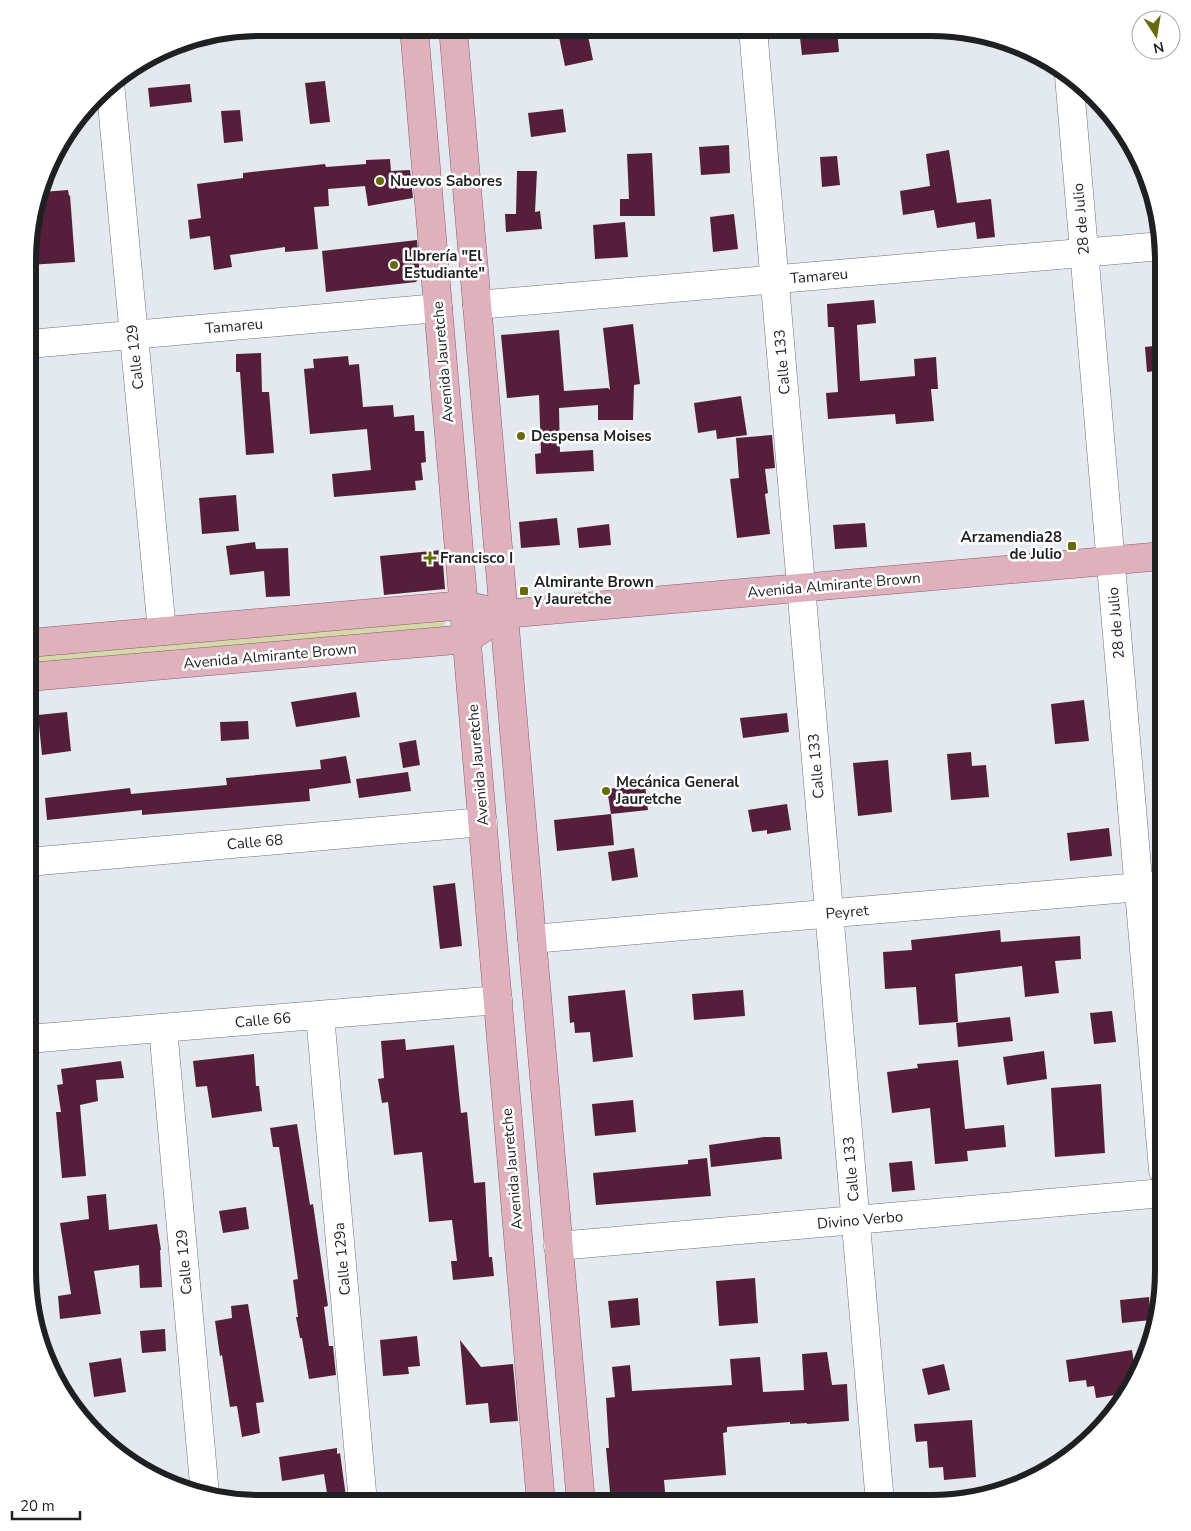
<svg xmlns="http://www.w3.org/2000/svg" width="1191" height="1531" font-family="'Nunito Sans',sans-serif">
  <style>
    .green { fill: #d5d9a9 }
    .building { fill: #551f3c }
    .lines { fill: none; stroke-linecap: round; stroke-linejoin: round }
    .minor-casing { stroke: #6e7378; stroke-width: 29 }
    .major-casing { stroke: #8c5c69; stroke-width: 29 }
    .minor { stroke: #fff; stroke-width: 28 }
    .major { stroke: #deb1bc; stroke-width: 28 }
    .poi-dot { fill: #686a08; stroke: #fff; stroke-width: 2 }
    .labels { text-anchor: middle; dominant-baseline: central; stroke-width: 5; stroke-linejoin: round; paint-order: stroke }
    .poi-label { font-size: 15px; font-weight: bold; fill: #1e2022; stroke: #fff; text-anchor: start }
    .street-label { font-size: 15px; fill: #1e2022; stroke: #fff }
    .rim { fill: none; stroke: #1e2022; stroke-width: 6 }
  </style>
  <rect width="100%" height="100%" fill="#e3e9ee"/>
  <!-- green -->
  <polygon class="green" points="445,615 444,629 29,666 29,651"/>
  <!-- building -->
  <g class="building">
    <polygon points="799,29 837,29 839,52 802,55"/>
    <polygon points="587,31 593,60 565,66 559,37"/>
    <polygon points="325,81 330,122 310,124 305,83"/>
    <polygon points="190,84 192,102 150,107 148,88"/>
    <polygon points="563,109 566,132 531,137 528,113"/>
    <polygon points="240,110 243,141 224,143 221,111"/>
    <polygon points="729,145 730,173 701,175 699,147"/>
    <polygon points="949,150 957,203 991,199 995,237 977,239 975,222 937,228 934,210 903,215 900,191 930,186 926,154"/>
    <polygon points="652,153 655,216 620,216 620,199 629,199 627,154"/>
    <polygon points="837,156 840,185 822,187 820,157"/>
    <polygon points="390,159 391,171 410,170 413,198 368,206 365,186 328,189 329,206 314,207 318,249 285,252 285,247 230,255 232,267 214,270 210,236 190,239 188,220 201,218 197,184 243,178 243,173 325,164 326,167 366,164 366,160"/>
    <polygon points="517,171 537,171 535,212 540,211 542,229 506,232 505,214 516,214"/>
    <polygon points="68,190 69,196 70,195 75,262 29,265 30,229 42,192"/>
    <polygon points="734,214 738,249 713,252 710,217"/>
    <polygon points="625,222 628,257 595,259 593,225"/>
    <polygon points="417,240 420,278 416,282 326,292 322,251"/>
    <polygon points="874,300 876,323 857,325 860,381 915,376 914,359 936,357 938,389 931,389 934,421 896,424 895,414 828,419 826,393 838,392 834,327 828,327 827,304"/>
    <polygon points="633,324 640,384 634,385 633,420 598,420 598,405 559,408 560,452 593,450 594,471 536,474 535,454 541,453 539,395 507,398 501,335 559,330 564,391 608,388 610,390 603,328"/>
    <polygon points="1163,345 1163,370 1147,372 1145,347"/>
    <polygon points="261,353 262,392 269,392 274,453 246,455 240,372 236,372 236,354"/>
    <polygon points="348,356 349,365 359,364 363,407 393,405 394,417 414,415 415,431 424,431 426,462 421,463 423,480 415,481 416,490 334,497 332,474 371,470 367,429 310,434 304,369 314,368 313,359"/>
    <polygon points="741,396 747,435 717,439 716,430 698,433 694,403"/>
    <polygon points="772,435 775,468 765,469 768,493 765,494 770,534 737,538 730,479 739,478 736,438"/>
    <polygon points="236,495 239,531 202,534 199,498"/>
    <polygon points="557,518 560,545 521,548 519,522"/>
    <polygon points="865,523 867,547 835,549 833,525"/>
    <polygon points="609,524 611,545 579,548 577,528"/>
    <polygon points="255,542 256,549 288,548 290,596 266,597 264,571 230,575 226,546"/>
    <polygon points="442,550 445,589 384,595 380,556"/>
    <polygon points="356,692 360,717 296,727 291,702"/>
    <polygon points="1084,700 1089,741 1055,744 1051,704"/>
    <polygon points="67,712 71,751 42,755 38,715"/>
    <polygon points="787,713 789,732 743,738 740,718"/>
    <polygon points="248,721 249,739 221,741 220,722"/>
    <polygon points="416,740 420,765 403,768 399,743"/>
    <polygon points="971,752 972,766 986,765 989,797 951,800 947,754"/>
    <polygon points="346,756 351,783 309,789 310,801 142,815 142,810 47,820 45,798 130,788 131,794 227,785 226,778 321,769 320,760"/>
    <polygon points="888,760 892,812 858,816 853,763"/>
    <polygon points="408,772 411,791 359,798 356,779"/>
    <polygon points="645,785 648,810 611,814 607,789"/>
    <polygon points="787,804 791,830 767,834 767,830 752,832 748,810"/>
    <polygon points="611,814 614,845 557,851 554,820"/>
    <polygon points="1109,828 1112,856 1070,861 1067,833"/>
    <polygon points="634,848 638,877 612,881 608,852"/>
    <polygon points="455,883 462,946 440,949 433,886"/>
    <polygon points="1000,930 1001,942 1080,936 1081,959 1055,961 1059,993 1025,997 1022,966 955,974 958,1022 919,1025 916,987 885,989 883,952 912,950 911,940"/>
    <polygon points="625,990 633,1057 593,1062 590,1032 575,1033 574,1022 570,1023 568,996"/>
    <polygon points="743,990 745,1016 694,1020 692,994"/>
    <polygon points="1112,1011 1116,1042 1094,1044 1090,1013"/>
    <polygon points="1010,1017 1013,1041 958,1047 956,1023"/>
    <polygon points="405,1039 406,1050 454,1045 461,1113 467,1112 474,1183 485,1182 489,1257 492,1257 494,1276 453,1280 451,1261 457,1261 452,1220 429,1222 422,1152 394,1155 388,1102 382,1103 378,1079 384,1078 381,1041"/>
    <polygon points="1044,1051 1047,1079 1007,1085 1003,1057"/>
    <polygon points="254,1054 256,1086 259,1086 262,1111 212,1118 207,1086 196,1087 193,1061"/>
    <polygon points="958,1060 965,1129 1004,1125 1006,1147 967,1151 968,1161 935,1164 930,1108 892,1113 887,1072 918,1068 917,1064"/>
    <polygon points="121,1061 124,1078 96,1080 98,1101 80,1105 86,1176 62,1178 56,1112 61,1112 57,1085 63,1084 61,1069"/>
    <polygon points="1101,1084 1105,1153 1055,1157 1051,1088"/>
    <polygon points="633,1100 636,1132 595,1136 592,1104"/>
    <polygon points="297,1124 310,1205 313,1204 328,1306 324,1307 329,1346 333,1346 336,1375 309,1379 302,1338 300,1338 296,1317 298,1317 293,1280 298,1279 288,1208 279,1147 273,1147 270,1128"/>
    <polygon points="764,1137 780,1137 782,1159 711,1167 709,1145"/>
    <polygon points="707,1158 711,1196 596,1205 593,1173 688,1164 688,1160"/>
    <polygon points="912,1161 915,1190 892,1192 889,1163"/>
    <polygon points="106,1194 109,1230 157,1224 161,1250 160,1250 162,1287 140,1288 139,1265 94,1271 101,1314 60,1319 58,1296 71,1294 60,1223 89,1219 87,1196"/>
    <polygon points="246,1207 249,1229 223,1233 219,1211"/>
    <polygon points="755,1278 758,1323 719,1326 716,1281"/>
    <polygon points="1149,1297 1151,1320 1122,1323 1120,1300"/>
    <polygon points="638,1298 640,1325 611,1328 608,1301"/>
    <polygon points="248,1304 264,1402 256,1403 260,1433 242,1437 237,1406 230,1407 222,1355 220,1356 215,1321 232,1318 231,1306"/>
    <polygon points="165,1329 166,1351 142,1353 140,1331"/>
    <polygon points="417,1336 420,1366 408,1367 409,1374 383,1376 380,1340"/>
    <polygon points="460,1340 481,1367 513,1364 518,1421 490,1423 488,1403 466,1405"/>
    <polygon points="1132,1350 1136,1376 1132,1388 1128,1393 1096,1398 1094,1386 1087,1387 1086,1380 1069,1382 1066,1360"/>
    <polygon points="827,1352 832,1385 847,1384 849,1421 807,1424 807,1423 790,1424 790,1422 727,1427 727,1432 723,1433 726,1475 664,1480 666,1503 611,1503 606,1448 609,1448 606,1398 615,1397 612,1367 630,1365 632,1391 732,1385 730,1359 760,1357 763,1392 804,1390 802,1354"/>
    <polygon points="121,1358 126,1392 94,1397 89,1363"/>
    <polygon points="944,1364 950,1390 928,1395 922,1369"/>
    <polygon points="972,1420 976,1477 944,1480 943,1467 929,1468 927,1441 916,1442 914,1424"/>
    <polygon points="337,1448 337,1454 340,1453 346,1497 328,1500 324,1474 282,1481 279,1457"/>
  </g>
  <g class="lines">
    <defs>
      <g id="minor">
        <polyline points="753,29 880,1503"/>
        <polyline points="1069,76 1163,1170"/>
        <polyline points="110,83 162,631"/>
        <polyline points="477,305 1162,246"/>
        <polyline points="29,344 438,308"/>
        <polyline points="28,862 483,822"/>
        <polyline points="532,939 1163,885"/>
        <polyline points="320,1015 363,1503"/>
        <polyline points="163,1028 205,1495"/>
        <polyline points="28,1039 498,1000"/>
        <polyline points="558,1246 1163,1193"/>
      </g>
      <g id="major">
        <polyline points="414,28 541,1503"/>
        <polyline points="453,28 581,1503"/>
        <polyline points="29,643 464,605 504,614 1163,556"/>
        <polyline points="29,677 467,639 482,629"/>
      </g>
    </defs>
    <!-- minor casing -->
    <use href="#minor" class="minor-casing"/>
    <!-- major casing -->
    <use href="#major" class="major-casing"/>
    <!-- minor -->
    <use href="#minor" class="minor"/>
    <!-- major -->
    <use href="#major" class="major"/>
  </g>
  <!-- markers -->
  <g class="poi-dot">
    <circle cx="380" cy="181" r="5"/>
    <circle cx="394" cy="265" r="5"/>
    <circle cx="521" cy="436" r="5"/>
    <rect x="1067" y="541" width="10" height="10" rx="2.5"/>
    <path d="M427.5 550.5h5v5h5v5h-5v5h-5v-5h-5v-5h5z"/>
    <rect x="519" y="586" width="10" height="10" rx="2.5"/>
    <circle cx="606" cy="791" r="5"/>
  </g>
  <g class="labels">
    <!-- poi labels -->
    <g class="poi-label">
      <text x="390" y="181">Nuevos Sabores</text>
      <text x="404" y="256">LIbrería "El<tspan x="404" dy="17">Estudiante"</tspan></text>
      <text x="531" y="436">Despensa Moises</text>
      <text x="1062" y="537" text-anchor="end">Arzamendia28<tspan x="1062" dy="17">de Julio</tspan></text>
      <text x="440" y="558">Francisco I</text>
      <text x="534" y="582">Almirante Brown<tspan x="534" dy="17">y Jauretche</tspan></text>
      <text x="616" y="782">Mecánica General<tspan x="616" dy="17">Jauretche</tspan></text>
    </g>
    <!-- street labels -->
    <g class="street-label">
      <text transform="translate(1081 219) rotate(-95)">28 de Julio</text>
      <text transform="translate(819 276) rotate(-5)">Tamareu</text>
      <text transform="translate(234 326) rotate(-5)">Tamareu</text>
      <text transform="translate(135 357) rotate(-96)">Calle 129</text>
      <text transform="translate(443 362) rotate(-95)">Avenida Jauretche</text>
      <text transform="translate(782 362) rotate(-95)">Calle 133</text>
      <text transform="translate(834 585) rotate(-5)">Avenida Almirante Brown</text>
      <text transform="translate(1116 623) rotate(-95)">28 de Julio</text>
      <text transform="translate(270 656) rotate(-5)">Avenida Almirante Brown</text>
      <text transform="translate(478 765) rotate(-95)">Avenida Jauretche</text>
      <text transform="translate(816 766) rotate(-95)">Calle 133</text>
      <text transform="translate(255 842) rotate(-5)">Calle 68</text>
      <text transform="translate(847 912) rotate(-5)">Peyret</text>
      <text transform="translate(263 1020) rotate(-5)">Calle 66</text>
      <text transform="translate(512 1169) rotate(-95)">Avenida Jauretche</text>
      <text transform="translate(851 1169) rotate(-95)">Calle 133</text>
      <text transform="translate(860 1220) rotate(-5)">Divino Verbo</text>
      <text transform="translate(342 1259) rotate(-95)">Calle 129a</text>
      <text transform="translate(184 1262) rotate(-95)">Calle 129</text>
    </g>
  </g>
  <!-- crop -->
  <path d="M0 0H1191V1531H0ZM260 36H931A224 224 0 0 1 1155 260V1271A224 224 0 0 1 931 1495H260A224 224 0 0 1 36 1271V260A224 224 0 0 1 260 36Z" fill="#fff" fill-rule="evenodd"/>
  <path class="rim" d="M260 36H931A224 224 0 0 1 1155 260V1271A224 224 0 0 1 931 1495H260A224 224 0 0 1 36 1271V260A224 224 0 0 1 260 36Z"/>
  <!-- north arrow -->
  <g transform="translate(1156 35) rotate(168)"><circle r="24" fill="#ffffff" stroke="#a5a6a7"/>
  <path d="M0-4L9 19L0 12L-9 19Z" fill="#686a08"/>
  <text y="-8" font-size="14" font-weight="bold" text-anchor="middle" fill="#1e2022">N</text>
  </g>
  <!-- scale -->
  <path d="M12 1511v8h68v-8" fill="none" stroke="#1e2022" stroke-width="2.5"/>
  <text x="20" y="1511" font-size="15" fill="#1e2022" stroke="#ffffff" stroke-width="4" paint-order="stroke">20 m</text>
</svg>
